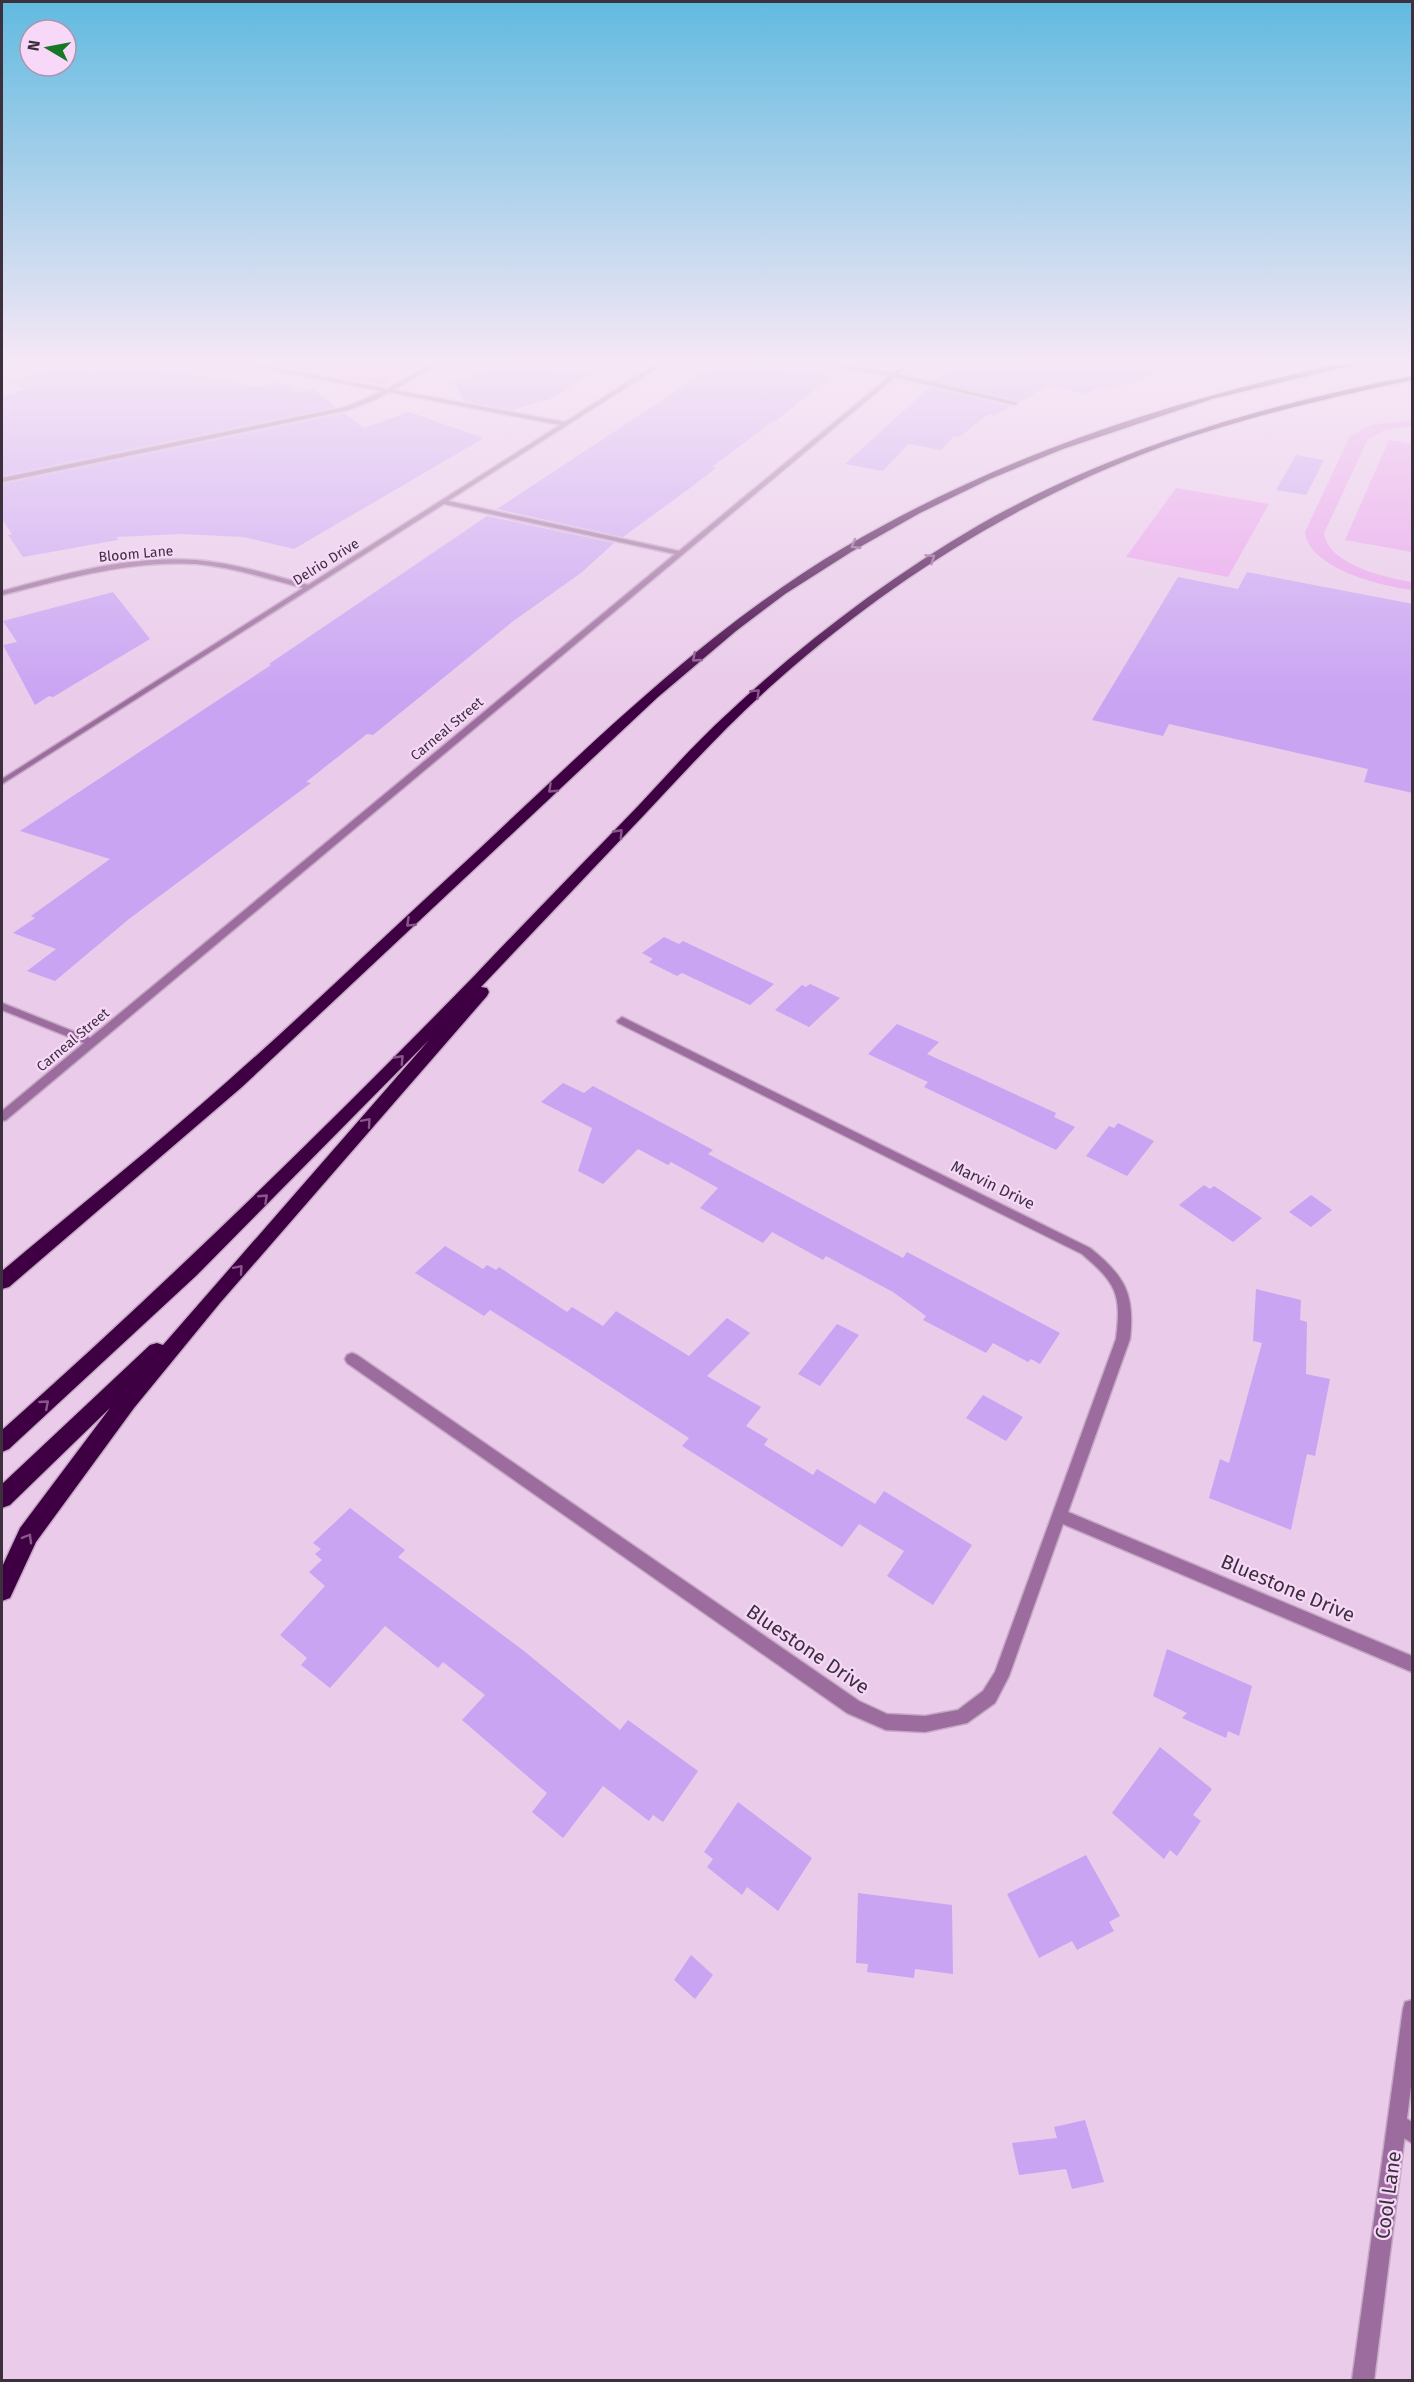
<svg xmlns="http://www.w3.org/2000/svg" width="1414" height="2382" font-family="'Fira Sans',sans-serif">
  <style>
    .green { fill: #e9a1ec }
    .building { fill: #c9a4f3 }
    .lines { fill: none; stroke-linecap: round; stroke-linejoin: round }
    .minor-casing { stroke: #c4a9c4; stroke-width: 3 }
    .tertiary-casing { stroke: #c4a9c4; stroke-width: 3 }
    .motorway-casing { stroke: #c4a9c4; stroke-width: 3 }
    .minor { fill: #9c6c9e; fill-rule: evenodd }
    .tertiary { fill: #9c6c9e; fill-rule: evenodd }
    .motorway { fill: #3f0043; fill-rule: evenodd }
    .oneway { stroke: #89568b }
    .labels { text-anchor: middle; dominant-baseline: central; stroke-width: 4.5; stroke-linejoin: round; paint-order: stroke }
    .far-street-label { font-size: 14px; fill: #3c303d; stroke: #f7d8f8 }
    .street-label { font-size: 16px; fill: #3c303d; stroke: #f7d8f8 }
    .near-street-label { font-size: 20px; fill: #3c303d; stroke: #f7d8f8 }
  </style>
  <rect width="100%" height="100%" fill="#eacbea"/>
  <!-- green -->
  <g class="green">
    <polygon points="258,362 414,362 385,385"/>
    <path d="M1412,420v6l-27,4 -17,9 -44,94c4,32 63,45 88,49v8c-30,-4 -103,-21 -107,-58l45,-96 21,-11z"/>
    <polygon points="1389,440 1412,444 1412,552 1345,540"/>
    <polygon points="1176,488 1269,504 1228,577 1126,557"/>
  </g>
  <!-- building -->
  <g class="building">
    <polygon points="114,362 126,362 256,387 281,382 296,392 313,389 336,407 2,476 2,397 26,389 7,384 53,367 60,369 71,365 95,370"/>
    <polygon points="494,362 590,374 550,399 512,410 464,401 453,381 471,379"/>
    <polygon points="720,362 738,362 830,377 776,421 773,421 712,467 716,468 694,485 623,537 497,509"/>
    <polygon points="963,362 1173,362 1175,370 1106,389 1101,387 1083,394 1049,385 1020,402 936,381 949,369"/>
    <polygon points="930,387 1011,406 994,416 989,414 959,437 954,436 941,450 908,444 883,471 845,464"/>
    <polygon points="409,412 484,438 294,549 243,537 181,534 117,537 118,540 23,557 8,535 12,534 2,519 2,484 344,413 364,428"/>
    <polygon points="1296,455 1324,460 1306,495 1276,490"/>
    <polygon points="487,516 614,543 581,573 512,622 373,735 367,734 306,782 311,783 129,919 55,981 27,971 56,949 13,933 35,918 31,916 110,859 20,831 271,665 269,664"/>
    <polygon points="1247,572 1413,604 1413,793 1364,782 1368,769 1169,724 1163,736 1092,720 1178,577 1238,589"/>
    <polygon points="113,592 150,639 53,697 49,696 35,705 3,645 17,642 3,621"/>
    <polygon points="664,937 679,944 683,941 774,984 750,1005 682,973 677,976 649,962 653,959 642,953"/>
    <polygon points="810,984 840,998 809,1027 775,1010 802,985 806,987"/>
    <polygon points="897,1024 939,1042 927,1054 1056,1113 1054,1117 1075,1127 1056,1150 924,1087 928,1082 868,1054"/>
    <polygon points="563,1083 584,1093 593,1086 713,1150 708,1154 903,1258 907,1252 1060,1333 1040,1364 1031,1359 1028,1362 993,1343 986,1353 923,1320 926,1316 893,1292 826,1256 823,1260 772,1232 763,1243 700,1208 718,1188 671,1162 668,1165 638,1149 603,1184 578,1171 592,1128 541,1102"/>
    <polygon points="1118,1123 1154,1141 1127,1176 1086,1156 1109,1126 1114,1128"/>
    <polygon points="1204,1185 1210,1189 1214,1186 1262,1218 1233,1242 1179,1205"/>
    <polygon points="1311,1195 1332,1210 1311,1227 1289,1212"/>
    <polygon points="445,1246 483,1269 487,1265 496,1270 499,1267 567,1312 572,1307 603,1326 616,1311 689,1356 727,1318 750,1333 707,1376 761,1407 746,1426 768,1439 764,1445 813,1475 817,1469 875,1504 884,1491 972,1545 933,1605 887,1576 904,1551 859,1524 842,1547 682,1446 689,1438 571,1361 490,1310 484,1316 415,1273"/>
    <polygon points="1256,1289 1301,1300 1300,1320 1307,1322 1306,1374 1330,1379 1315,1456 1307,1454 1291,1530 1209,1498 1220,1459 1229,1463 1262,1343 1253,1341"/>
    <polygon points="837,1324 859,1335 820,1386 798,1374"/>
    <polygon points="983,1395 1023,1417 1006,1441 966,1418"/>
    <polygon points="350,1508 405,1550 398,1557 524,1651 620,1730 628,1720 698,1771 663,1822 653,1815 649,1821 603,1786 563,1838 532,1812 547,1793 462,1720 485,1695 443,1662 438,1668 385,1626 330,1688 301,1665 307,1658 280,1635 325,1586 309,1572 322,1560 315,1554 321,1549 313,1543"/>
    <polygon points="1167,1649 1252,1686 1239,1736 1228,1731 1226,1738 1182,1718 1187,1713 1153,1696"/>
    <polygon points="1160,1747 1212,1789 1193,1815 1201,1821 1177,1856 1170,1850 1164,1859 1112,1813"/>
    <polygon points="738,1802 812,1858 778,1911 747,1887 742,1895 707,1867 713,1859 704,1852"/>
    <polygon points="1086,1855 1120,1916 1109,1922 1114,1931 1077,1950 1072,1941 1039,1958 1007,1894"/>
    <polygon points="858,1893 952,1905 953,1974 915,1969 914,1978 867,1972 868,1964 856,1963"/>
    <polygon points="691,1955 713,1975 695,1999 674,1980"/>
    <polygon points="1085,2120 1104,2182 1072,2189 1066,2169 1019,2175 1012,2143 1057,2138 1054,2127"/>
  </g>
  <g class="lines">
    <defs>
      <g id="minor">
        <path d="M232,362h12l143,27 48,-27h7l-49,28 172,32 94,-60h7l-218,139 231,50 211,-175 -79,-14h13l69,11 14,-11h6l-15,12 120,29 -3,2 -120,-28 -889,743 -4,1v-10l82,-68 -82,-33v-7l88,35 585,-484 -231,-50 -442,280v-5l301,-191c-35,-9 -71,-21 -107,-24 -67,-4 -130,15 -194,31v-4c63,-17 127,-36 194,-31 38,3 75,15 112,25l252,-160 -171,-33 -12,7 -29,11 -346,72v-4l344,-71 37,-16z"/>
        <path d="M622,1017l468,231c35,28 45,46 40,91l-62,173 344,144v16l-349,-148 -54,152 -14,27 -28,20 -42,9 -39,-2 -39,-17 -500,-350 -2,-4 2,-4 5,-2 5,2 502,346 28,13 38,2 33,-6 25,-19 12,-19 121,-333c6,-45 0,-56 -34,-85l-464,-231 -1,-2z"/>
        <polygon points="1398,2113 1412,2122 1412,2143 1391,2130 1388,2123 1391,2116"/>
      </g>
      <polygon id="tertiary" points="1412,2000 1412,2078 1374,2380 1352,2380 1403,2009 1405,2002"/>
      <g id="motorway">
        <path d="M1350,362h16l-154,37 -149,50 -73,30 -70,34 -69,39 -66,42 -49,37 -78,66 -416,390 -233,200 -7,2v-18c76,-64 154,-126 228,-192 75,-66 147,-136 220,-203 126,-116 247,-242 395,-329 157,-92 328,-148 505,-185z"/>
        <path d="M1412,376v4c-84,18 -167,37 -248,66 -142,52 -272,133 -385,233 -47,41 -90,88 -133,134 -55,58 -110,116 -165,174l6,1 2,4 -2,4 -267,307 -86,105 -98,134 -26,56 -8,3v-34l18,-39 90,-120 -100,97 -8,3v-24l148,-139 7,-2 6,2 266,-305 -232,235 -188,174 -7,3v-22c164,-146 321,-299 474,-456 54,-57 109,-113 163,-169 29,-31 57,-63 88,-91 77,-72 161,-136 252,-189 135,-77 282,-119 433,-149z"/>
      </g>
    </defs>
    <!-- minor casing -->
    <use href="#minor" class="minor-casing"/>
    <!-- tertiary casing -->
    <use href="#tertiary" class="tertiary-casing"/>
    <!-- motorway casing -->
    <use href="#motorway" class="motorway-casing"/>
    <!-- minor -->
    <use href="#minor" class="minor"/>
    <!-- tertiary -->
    <use href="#tertiary" class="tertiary"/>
    <!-- motorway -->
    <use href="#motorway" class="motorway"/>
  </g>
  <!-- one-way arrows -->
  <defs><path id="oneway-chevron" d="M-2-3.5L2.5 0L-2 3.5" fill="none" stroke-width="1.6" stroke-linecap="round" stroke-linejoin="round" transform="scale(1.5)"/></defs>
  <g class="oneway">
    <use href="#oneway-chevron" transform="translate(855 545) rotate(150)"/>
    <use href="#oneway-chevron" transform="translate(931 558) rotate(-34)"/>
    <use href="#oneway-chevron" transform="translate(696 658) rotate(139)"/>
    <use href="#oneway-chevron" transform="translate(756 693) rotate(-44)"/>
    <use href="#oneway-chevron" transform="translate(552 789) rotate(137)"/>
    <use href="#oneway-chevron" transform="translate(619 833) rotate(-46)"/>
    <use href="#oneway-chevron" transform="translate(410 923) rotate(137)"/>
    <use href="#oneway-chevron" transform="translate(400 1059) rotate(-46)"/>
    <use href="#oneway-chevron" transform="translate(367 1122) rotate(-49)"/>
    <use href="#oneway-chevron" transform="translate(264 1198) rotate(-43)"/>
    <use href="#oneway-chevron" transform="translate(239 1269) rotate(-49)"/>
    <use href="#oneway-chevron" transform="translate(45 1404) rotate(-41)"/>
    <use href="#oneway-chevron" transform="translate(28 1538) rotate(-60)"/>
  </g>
  <!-- sky -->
  <linearGradient id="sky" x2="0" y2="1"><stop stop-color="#61bae0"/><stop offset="0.52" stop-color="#f6e8f6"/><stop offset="1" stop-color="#f6e8f6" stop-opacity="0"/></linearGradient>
  <rect width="1414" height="696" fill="url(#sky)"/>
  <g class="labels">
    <!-- far-street labels -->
    <g class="far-street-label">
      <text transform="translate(136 554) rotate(-5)">Bloom Lane</text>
      <text transform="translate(326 562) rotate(-32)">Delrio Drive</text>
      <text transform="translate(447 729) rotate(-40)">Carneal Street</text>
      <text transform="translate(73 1040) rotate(-40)">Carneal Street</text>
    </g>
    <!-- street labels -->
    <g class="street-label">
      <text transform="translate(993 1185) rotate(26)">Marvin Drive</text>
    </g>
    <!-- near-street labels -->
    <g class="near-street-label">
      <text transform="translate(1288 1588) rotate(23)">Bluestone Drive</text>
      <text transform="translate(808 1649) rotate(34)">Bluestone Drive</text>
      <text transform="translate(1388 2195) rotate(-82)">Cool Lane</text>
    </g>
  </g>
  <!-- border -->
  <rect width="1414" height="2382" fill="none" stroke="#3c303d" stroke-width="6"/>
  <!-- north arrow -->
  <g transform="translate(48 48) rotate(280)"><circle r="28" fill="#f7d8f8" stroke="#ac95ad" stroke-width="1.5"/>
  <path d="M0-4.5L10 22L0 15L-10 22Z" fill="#167727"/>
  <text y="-9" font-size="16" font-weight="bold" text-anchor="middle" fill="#3c303d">N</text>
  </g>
</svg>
